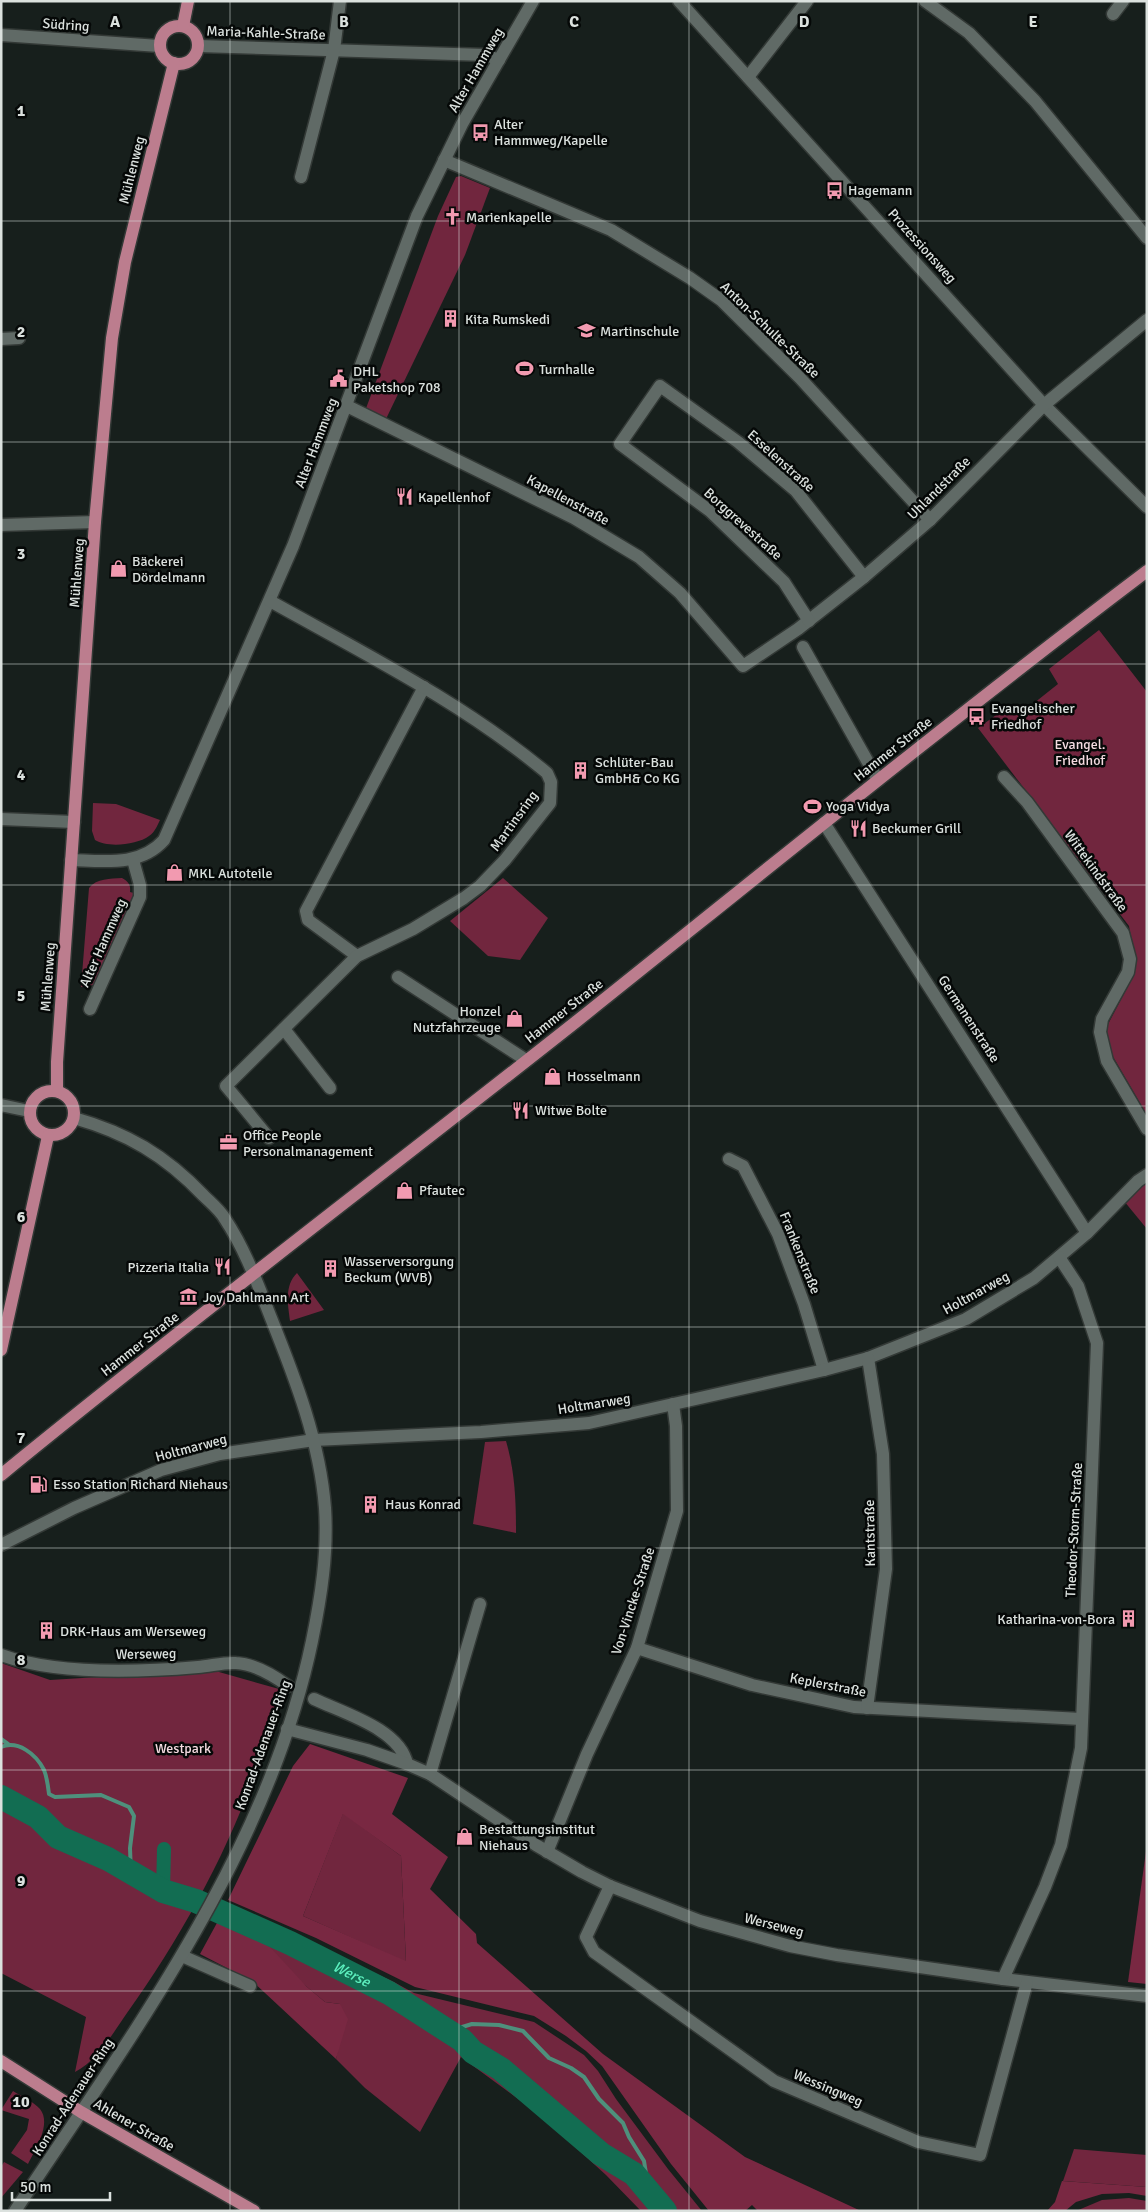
<svg xmlns="http://www.w3.org/2000/svg" width="1148" height="2212" font-family="Signika,sans-serif">
  <style>
    .green { fill: #71263e }
    .forest { fill: #792842; fill-rule: evenodd }
    .lines { fill: none; stroke-linecap: round; stroke-linejoin: round }
    .stream { stroke: #4e907c; stroke-width: 4 }
    .canal { stroke: #126d52; stroke-width: 14 }
    .river { stroke: #126d52; stroke-width: 24 }
    .minor-casing { stroke: #333936; stroke-width: 15 }
    .major-casing { stroke: #333936; stroke-width: 15 }
    .minor { stroke: #606a66; stroke-width: 12 }
    .major { stroke: #bc7d8e; stroke-width: 12 }
    .grid { fill: none; stroke: #dbe1de; stroke-width: 1; stroke-opacity: 0.55 }
    .labels { text-anchor: middle; dominant-baseline: central; stroke-width: 5; stroke-linejoin: round; paint-order: stroke }
    .street-label { font-size: 14px; fill: #dbe1de; stroke: #050807 }
    .poi-label { font-size: 14px; fill: #dbe1de; stroke: #050807; text-anchor: start }
    .park-label { font-size: 14px; fill: #f5dbe1; stroke: #050807 }
    .water-label { font-size: 15px; font-style: italic; fill: #5cefbe; stroke: #050807 }
    .grid-label { font-size: 16px; text-anchor: middle; font-weight: bold; fill: #dbe1de; stroke: #050807; stroke-width: 5; stroke-linejoin: round; paint-order: stroke }
  </style>
  <rect width="100%" height="100%" fill="#171f1c"/>
  <!-- green -->
  <g class="green">
    <polygon points="461,176 490,188 465,255 385,421 365,411 438,216 456,177"/>
    <polygon points="1099,630 1147,692 1147,1115 1105,1043 1106,1028 1128,986 1134,955 1129,926 978,728 1006,708 1013,708 1019,715 1058,684 1049,669"/>
    <path d="M93,803l23,1 44,16c-3,6 -5,12 -11,16 -12,9 -42,12 -54,4l-3,-9z"/>
    <path d="M122,878c6,3 9,7 8,14l4,1 -36,86 -5,6 -12,2 8,-99c8,-10 21,-9 33,-10z"/>
    <polygon points="503,878 548,918 520,960 488,956 450,921"/>
    <polygon points="1147,1183 1147,1229 1124,1201"/>
    <path d="M297,1273l27,37 -34,11c-2,-17 -6,-35 7,-48z"/>
    <path d="M506,1441c9,31 10,60 10,92l-43,-9 12,-82z"/>
    <path d="M1,1663l49,17 162,-10 67,19c-24,114 -84,229 -152,324 -14,20 -29,47 -52,59l11,-55 -85,-44z"/>
    <polygon points="343,1813 401,1856 406,1962 303,1916"/>
    <polygon points="226,1905 392,1981 414,1993 534,2022 584,2055 598,2071 616,2099 668,2169 702,2211 641,2211 606,2175 540,2115 461,2057 420,2132 365,2088 336,2059 339,2044 340,2004 325,2002 246,1936 218,1921"/>
    <path d="M13,2091c8,5 21,11 27,18 12,15 -5,41 -12,55l-17,-11 16,-23 2,-11 -28,-9z"/>
    <polygon points="1074,2149 1147,2155 1147,2187 1063,2181"/>
    <polygon points="4,2162 23,2172 1,2198 1,2167"/>
    <polygon points="1129,2198 1147,2201 1147,2211 1076,2211 1102,2200"/>
  </g>
  <!-- forest -->
  <g class="forest">
    <path d="M310,1744l98,34 -16,36 56,43 -18,32 46,45 1,9 126,111 142,103 116,54h-103l-6,-6 -7,6h-36l-38,-47 -69,-98 -16,-15 -20,-15 -32,-20 -119,-29 -99,-49 -88,-38 65,-134zM343,1814l58,42 5,105 -103,-45z"/>
    <polygon points="1147,1844 1147,1984 1128,1982"/>
    <polygon points="218,1921 270,1947 306,1986 325,2002 340,2004 348,2019 336,2059 252,1981 200,1954"/>
    <polygon points="1062,2181 1147,2187 1147,2196 1129,2193 1102,2194 1076,2202 1065,2211 1047,2211 1055,2202"/>
  </g>
  <g class="lines">
    <!-- stream -->
    <g class="stream">
      <polyline points="1,1739 8,1744"/>
      <path d="M1,1747c17,-7 35,7 43,23 3,7 4,16 5,24l6,3 46,-2 28,12 5,9 -4,32 1,26"/>
      <polyline points="449,2031 472,2024 499,2025 523,2031 549,2058 571,2068 584,2077 599,2099 623,2123 629,2137 644,2161 649,2192"/>
    </g>
    <!-- canal -->
    <polyline class="canal" points="163,1891 164,1849"/>
    <!-- river -->
    <path class="river" id="s1" d="M1,1797l37,20 20,20 50,22 55,32 33,10 94,42 99,50 73,47 11,12 28,17 100,85 33,20 31,37"/>
    <defs>
      <g id="minor">
        <polyline points="679,1 1044,405 1147,507"/>
        <polyline points="925,1 969,33 1035,101 1147,238"/>
        <polyline points="1113,14 1123,1"/>
        <polyline points="1,35 159,46"/>
        <polyline points="198,46 486,55 499,60"/>
        <polyline points="748,77 807,1"/>
        <polyline points="444,160 611,230 690,278 721,300 800,378 930,520"/>
        <polyline points="301,177 334,50 340,1"/>
        <polyline points="1,339 19,338"/>
        <polyline points="347,406 574,518 639,557 680,593 743,666 798,629 864,577 930,520 1044,405 1147,320"/>
        <polyline points="1,525 95,522"/>
        <polyline points="809,621 784,582 710,511 620,444 660,386 738,442 796,491 864,577"/>
        <polyline points="803,647 878,780"/>
        <polyline points="1004,777 1027,802 1123,933 1130,959 1128,972 1102,1019 1100,1032 1107,1061 1147,1129"/>
        <polyline points="1,819 74,822"/>
        <polyline points="824,823 1087,1233"/>
        <path d="M71,860c33,1 69,7 93,-20l129,-294 124,-330 45,-92 71,-123"/>
        <polyline points="357,956 308,920 306,911 424,687"/>
        <polyline points="398,977 526,1060"/>
        <polyline points="90,1009 140,897 140,885 133,860"/>
        <polyline points="284,1029 330,1088"/>
        <polyline points="1,1105 29,1111"/>
        <path d="M269,1138l-43,-52 131,-130 56,-27 51,-31 16,-12 25,-26 45,-57 1,-21 -4,-9c-84,-70 -182,-119 -277,-172"/>
        <polyline points="729,1159 743,1166 778,1234 804,1304 824,1370"/>
        <polyline points="1,1545 74,1508 161,1470 220,1454 314,1440 481,1432 589,1423 824,1370 868,1358 966,1319 1034,1278 1087,1233 1138,1181 1147,1175"/>
        <polyline points="637,1648 752,1685 854,1707 1081,1719"/>
        <path d="M1,1655c55,20 139,17 197,12 13,-1 26,-5 38,-4 19,1 37,12 52,23"/>
        <path d="M314,1699c29,14 86,30 93,65"/>
        <polyline points="867,1708 886,1569 883,1454 868,1358"/>
        <polyline points="287,1729 367,1750 407,1764 430,1774 536,1845 582,1872 610,1886 700,1921 790,1946 837,1955 1003,1979 1147,1996"/>
        <polyline points="430,1774 480,1604"/>
        <polyline points="547,1852 587,1754 637,1648 677,1511 676,1426 673,1404"/>
        <polyline points="610,1886 586,1937 594,1952 774,2081 918,2142 980,2155 1027,1982"/>
        <polyline points="182,1956 250,1986"/>
        <polyline points="1003,1979 1045,1887 1061,1845 1081,1748 1097,1343 1078,1286 1059,1257"/>
        <path d="M15,2211c117,-177 253,-358 297,-570 9,-44 16,-88 13,-133 -5,-66 -30,-130 -54,-190 -13,-33 -26,-69 -46,-99 -5,-9 -14,-16 -21,-23 -39,-41 -77,-63 -130,-78"/>
      </g>
      <g id="major">
        <circle cx="179" cy="45" r="19"/>
        <polyline points="183,26 188,1"/>
        <circle cx="52" cy="1113" r="22"/>
        <polyline points="57,1091 57,1062 95,522 112,338 125,262 174,63"/>
        <polyline points="1,1350 48,1136"/>
        <path d="M1,1475c189,-155 384,-302 576,-454 189,-151 377,-304 570,-450"/>
        <polyline points="1,2061 81,2112 254,2211"/>
      </g>
    </defs>
    <!-- minor casing -->
    <use href="#minor" class="minor-casing"/>
    <!-- major casing -->
    <use href="#major" class="major-casing"/>
    <!-- minor -->
    <use href="#minor" class="minor"/>
    <!-- major -->
    <use href="#major" class="major"/>
  </g>
  <!-- grid -->
  <path class="grid" d="M230,1v2210M459,1v2210M689,1v2210M918,1v2210M1,221h1146M1,442h1146M1,664h1146M1,885h1146M1,1106h1146M1,1327h1146M1,1548h1146M1,1770h1146M1,1991h1146"/>
  <!-- icons -->
  <defs>
    <symbol id="bus-bare" viewBox="-9 -9 18 18"><path d="M-5-6H5V4H4V6H2V4H-2V6H-4V4H-5ZM-3.5-4V0h7V-4ZM-3.5 1.2v1.5H-2V1.2ZM2 1.2v1.5H3.5V1.2Z" fill="#f29ab0" stroke="#050807" stroke-width="2.5" paint-order="stroke"/></symbol>
    <symbol id="church-bare" viewBox="-9 -9 18 18"><path d="M-1.2-6h2.4v3.5h3.3v2.4h-3.3V6h-2.4V-.1h-3.3v-2.4h3.3Z" fill="#f29ab0" stroke="#050807" stroke-width="2.5" paint-order="stroke"/></symbol>
    <symbol id="building-bare" viewBox="-9 -9 18 18"><path d="M-4-6H4V6H1V3H-1V6H-4ZM-2.5-4.3h1.7v1.8h-1.7ZM.8-4.3h1.7v1.8H.8ZM-2.5-1h1.7V.8h-1.7ZM.8-1h1.7V.8H.8Z" fill="#f29ab0" stroke="#050807" stroke-width="2.5" paint-order="stroke"/></symbol>
    <symbol id="school-bare" viewBox="-9 -9 18 18"><path d="M0-5L7-2L0 1L-7-2ZM-4 1L0 2.5L4 1V4Q0 6-4 4Z" fill="#f29ab0" stroke="#050807" stroke-width="2.5" paint-order="stroke"/></symbol>
    <symbol id="stadium-bare" viewBox="-9 -9 18 18"><path d="M0-5a6.5 5 0 1 0 0 10a6.5 5 0 1 0 0-10ZM-3.5-1.8h7v3.6h-7Z" fill="#f29ab0" stroke="#050807" stroke-width="2.5" paint-order="stroke"/></symbol>
    <symbol id="civic-bare" viewBox="-9 -9 18 18"><path d="M-.6-6.5H3V-4.5H.6V-3L4-1V1h2V6H-6V1h2V-1L-.6-3ZM-1.2 2.5V6h2.4V2.5Z" fill="#f29ab0" stroke="#050807" stroke-width="2.5" paint-order="stroke"/></symbol>
    <symbol id="restaurant-bare" viewBox="-9 -9 18 18"><path d="M-5-6h1v4h1v-4h1v4h1v-4h1v5L-1.5 .5V6h-2V.5L-5-1ZM5-6V6H3V1.5H1.5Q1.5-4 5-6Z" fill="#f29ab0" stroke="#050807" stroke-width="2.5" paint-order="stroke"/></symbol>
    <symbol id="shop-bare" viewBox="-9 -9 18 18"><path d="M-5-2.5h2.3a2.7 3.5 0 0 1 5.4 0H5L5.5 6h-11ZM-1.5-2.5h3a1.5 2.3 0 0 0-3 0Z" fill="#f29ab0" stroke="#050807" stroke-width="2.5" paint-order="stroke"/></symbol>
    <symbol id="office-bare" viewBox="-9 -9 18 18"><path d="M-6-3h4V-5.5h4V-3h4V5H-6ZM-1-4.5V-3h2v-1.5ZM-6 0V1H6V0Z" fill="#f29ab0" stroke="#050807" stroke-width="2.5" paint-order="stroke"/></symbol>
    <symbol id="museum-bare" viewBox="-9 -9 18 18"><path d="M0-6L6-3V-2H-6V-3ZM-5-1h2V3h-2ZM-1-1h2V3h-2ZM3-1h2V3H3ZM-6 4H6V6H-6Z" fill="#f29ab0" stroke="#050807" stroke-width="2.5" paint-order="stroke"/></symbol>
    <symbol id="fuel-bare" viewBox="-9 -9 18 18"><path d="M-5.5-6h7V0h2V4h1.3V-2.5L3-4.5l.8-.8L6-3V5H2.5V1h-1V6h-7ZM-4.2-4.7v3.2H.2V-4.7Z" fill="#f29ab0" stroke="#050807" stroke-width="2.5" paint-order="stroke"/></symbol>
  </defs>
  <g fill-rule="evenodd">
    <use href="#bus-bare" x="468" y="120" width="25" height="25"/>
    <use href="#bus-bare" x="822" y="178" width="25" height="25"/>
    <use href="#church-bare" x="440" y="204" width="25" height="25"/>
    <use href="#building-bare" x="438" y="306" width="25" height="25"/>
    <use href="#school-bare" x="574" y="318" width="25" height="25"/>
    <use href="#stadium-bare" x="512" y="356" width="25" height="25"/>
    <use href="#civic-bare" x="326" y="366" width="25" height="25"/>
    <use href="#restaurant-bare" x="392" y="484" width="25" height="25"/>
    <use href="#shop-bare" x="106" y="556" width="25" height="25"/>
    <use href="#bus-bare" x="964" y="704" width="25" height="25"/>
    <use href="#building-bare" x="568" y="758" width="25" height="25"/>
    <use href="#stadium-bare" x="800" y="794" width="25" height="25"/>
    <use href="#restaurant-bare" x="846" y="816" width="25" height="25"/>
    <use href="#shop-bare" x="162" y="860" width="25" height="25"/>
    <use href="#shop-bare" x="502" y="1006" width="25" height="25"/>
    <use href="#shop-bare" x="540" y="1064" width="25" height="25"/>
    <use href="#restaurant-bare" x="508" y="1098" width="25" height="25"/>
    <use href="#office-bare" x="216" y="1130" width="25" height="25"/>
    <use href="#shop-bare" x="392" y="1178" width="25" height="25"/>
    <use href="#restaurant-bare" x="210" y="1254" width="25" height="25"/>
    <use href="#building-bare" x="318" y="1256" width="25" height="25"/>
    <use href="#museum-bare" x="176" y="1284" width="25" height="25"/>
    <use href="#fuel-bare" x="26" y="1472" width="25" height="25"/>
    <use href="#building-bare" x="358" y="1492" width="25" height="25"/>
    <use href="#building-bare" x="1116" y="1606" width="25" height="25"/>
    <use href="#building-bare" x="34" y="1618" width="25" height="25"/>
    <use href="#shop-bare" x="452" y="1824" width="25" height="25"/>
  </g>
  <g class="labels">
    <!-- street labels -->
    <g class="street-label">
      <text transform="translate(66 25) rotate(4)">Südring</text>
      <text transform="translate(266 33) rotate(2)">Maria-Kahle-Straße</text>
      <text transform="translate(476 70) rotate(-60)">Alter Hammweg</text>
      <text transform="translate(132 170) rotate(-76)">Mühlenweg</text>
      <text transform="translate(922 246) rotate(48)">Prozessionsweg</text>
      <text transform="translate(770 330) rotate(44)">Anton-Schulte-Straße</text>
      <text transform="translate(316 443) rotate(-69)">Alter Hammweg</text>
      <text transform="translate(781 461) rotate(42)">Esselenstraße</text>
      <text transform="translate(939 488) rotate(-45)">Uhlandstraße</text>
      <text transform="translate(568 500) rotate(28)">Kapellenstraße</text>
      <text transform="translate(743 524) rotate(42)">Borggrevestraße</text>
      <text transform="translate(77 573) rotate(-86)">Mühlenweg</text>
      <text transform="translate(893 749) rotate(-38)">Hammer Straße</text>
      <text transform="translate(514 821) rotate(-54)">Martinsring</text>
      <text transform="translate(1096 871) rotate(54)">Wittekindstraße</text>
      <text transform="translate(103 943) rotate(-66)">Alter Hammweg</text>
      <text transform="translate(48 977) rotate(-86)">Mühlenweg</text>
      <text transform="translate(564 1011) rotate(-38)">Hammer Straße</text>
      <text transform="translate(969 1019) rotate(57)">Germanenstraße</text>
      <text transform="translate(800 1253) rotate(68)">Frankenstraße</text>
      <text transform="translate(976 1293) rotate(-29)">Holtmarweg</text>
      <text transform="translate(140 1344) rotate(-38)">Hammer Straße</text>
      <text transform="translate(594 1404) rotate(-9)">Holtmarweg</text>
      <text transform="translate(191 1448) rotate(-15)">Holtmarweg</text>
      <text transform="translate(1074 1530) rotate(-87)">Theodor-Storm-Straße</text>
      <text transform="translate(870 1533) rotate(-91)">Kantstraße</text>
      <text transform="translate(633 1601) rotate(-72)">Von-Vincke-Straße</text>
      <text transform="translate(146 1654) rotate(-1)">Werseweg</text>
      <text transform="translate(828 1685) rotate(11)">Keplerstraße</text>
      <text transform="translate(263 1745) rotate(-70)">Konrad-Adenauer-Ring</text>
      <text transform="translate(774 1925) rotate(14)">Werseweg</text>
      <text transform="translate(828 2088) rotate(23)">Wessingweg</text>
      <text transform="translate(73 2097) rotate(-57)">Konrad-Adenauer-Ring</text>
      <text transform="translate(134 2125) rotate(30)">Ahlener Straße</text>
    </g>
    <!-- poi labels -->
    <g class="poi-label">
      <text x="494" y="124">Alter<tspan x="494" dy="16">Hammweg/Kapelle</tspan></text>
      <text x="848" y="190">Hagemann</text>
      <text x="466" y="217">Marienkapelle</text>
      <text x="465" y="319">Kita Rumskedi</text>
      <text x="600" y="331">Martinschule</text>
      <text x="539" y="369">Turnhalle</text>
      <text x="353" y="371">DHL<tspan x="353" dy="16">Paketshop 708</tspan></text>
      <text x="418" y="497">Kapellenhof</text>
      <text x="132" y="561">Bäckerei<tspan x="132" dy="16">Dördelmann</tspan></text>
      <text x="991" y="708">Evangelischer<tspan x="991" dy="16">Friedhof</tspan></text>
      <text x="595" y="762">Schlüter-Bau<tspan x="595" dy="16">GmbH&amp; Co KG</tspan></text>
      <text x="826" y="806">Yoga Vidya</text>
      <text x="872" y="828">Beckumer Grill</text>
      <text x="188" y="873">MKL Autoteile</text>
      <text x="501" y="1011" text-anchor="end">Honzel<tspan x="501" dy="16">Nutzfahrzeuge</tspan></text>
      <text x="567" y="1076">Hosselmann</text>
      <text x="535" y="1110">Witwe Bolte</text>
      <text x="243" y="1135">Office People<tspan x="243" dy="16">Personalmanagement</tspan></text>
      <text x="419" y="1190">Pfautec</text>
      <text x="344" y="1261">Wasserversorgung<tspan x="344" dy="16">Beckum (WVB)</tspan></text>
      <text x="209" y="1267" text-anchor="end">Pizzeria Italia</text>
      <text x="203" y="1297">Joy Dahlmann Art</text>
      <text x="53" y="1484">Esso Station Richard Niehaus</text>
      <text x="385" y="1504">Haus Konrad</text>
      <text x="1115" y="1619" text-anchor="end">Katharina-von-Bora</text>
      <text x="60" y="1631">DRK-Haus am Werseweg</text>
      <text x="479" y="1829">Bestattungsinstitut<tspan x="479" dy="16">Niehaus</tspan></text>
    </g>
    <!-- park labels -->
    <g class="park-label">
      <text x="1080" y="744">Evangel.<tspan x="1080" dy="16">Friedhof</tspan></text>
      <text x="183" y="1748">Westpark</text>
    </g>
    <!-- water labels -->
    <g class="water-label">
      <text stroke="none"><textPath href="#s1" startOffset="395">Werse</textPath></text>
    </g>
  </g>
  <g class="grid-label">
    <text x="115" y="27">A</text>
    <text x="344" y="27">B</text>
    <text x="574" y="27">C</text>
    <text x="804" y="27">D</text>
    <text x="1033" y="27">E</text>
    <text x="21" y="116">1</text>
    <text x="21" y="337">2</text>
    <text x="21" y="559">3</text>
    <text x="21" y="780">4</text>
    <text x="21" y="1001">5</text>
    <text x="21" y="1222">6</text>
    <text x="21" y="1443">7</text>
    <text x="21" y="1665">8</text>
    <text x="21" y="1886">9</text>
    <text x="21" y="2107">10</text>
  </g>
  <!-- border -->
  <rect width="1148" height="2212" fill="none" stroke="#dbe1de" stroke-width="5"/>
  <!-- scale -->
  <path d="M12 2192v8h98v-8" fill="none" stroke="#dbe1de" stroke-width="2.5"/>
  <text x="20" y="2192" font-size="15" fill="#dbe1de" stroke="#050807" stroke-width="4" paint-order="stroke">50 m</text>
</svg>
